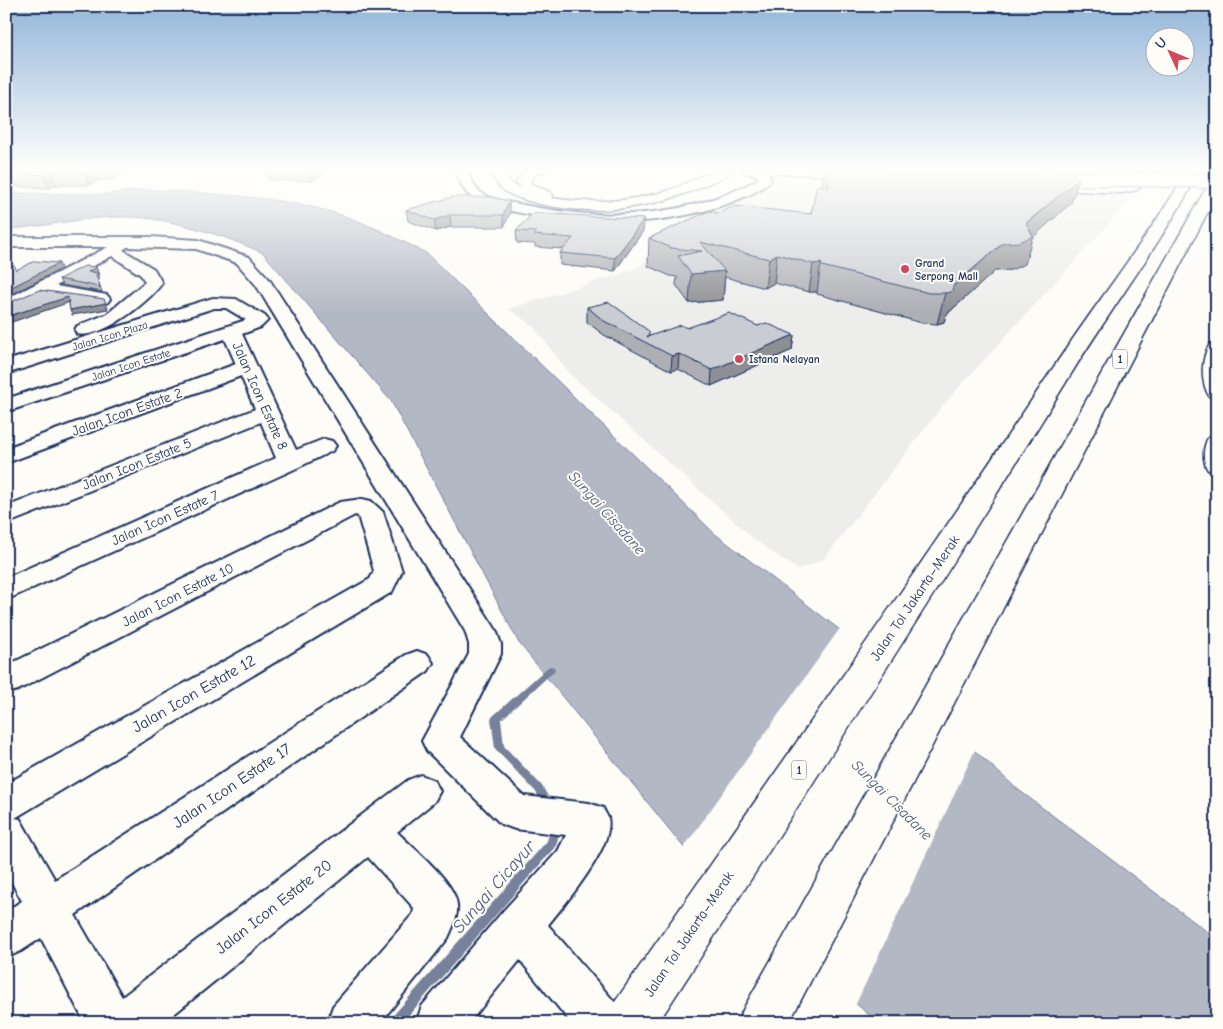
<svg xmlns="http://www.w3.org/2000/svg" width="1223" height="1029" font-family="'Comic Neue',sans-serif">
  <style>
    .built { fill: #edeeec }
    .water { fill: #b3b8c5; stroke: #76819c }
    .pier { fill: #fdfcf7 }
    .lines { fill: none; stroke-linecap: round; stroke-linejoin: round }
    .stream { fill: #76819c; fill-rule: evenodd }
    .minor-casing { stroke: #1b2f5e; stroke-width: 4 }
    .primary-casing { stroke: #1b2f5e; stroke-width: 3 }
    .motorway-casing { stroke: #1b2f5e; stroke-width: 3 }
    .minor { fill: #fdfcf7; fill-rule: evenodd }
    .primary { fill: #fdfcf7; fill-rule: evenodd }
    .motorway { fill: #fdfcf7; fill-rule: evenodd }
    .primary-bridge-casing { stroke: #1b2f5e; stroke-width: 16; stroke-linecap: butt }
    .primary-bridge { stroke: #fdfcf7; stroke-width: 14 }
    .wall { fill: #adafb5; stroke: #1b2f5e }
    .shaded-wall { fill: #8d8f94; stroke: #1b2f5e }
    .building { fill: #c9ccd3; stroke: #1b2f5e }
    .poi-dot { fill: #d1495b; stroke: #fdfcf7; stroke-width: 2 }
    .labels { text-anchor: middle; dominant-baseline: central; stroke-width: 4; stroke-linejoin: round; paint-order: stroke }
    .far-poi-label { font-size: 11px; font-weight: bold; fill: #1b2f5e; stroke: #fdfcf7; text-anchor: start }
    .far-street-label { font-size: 11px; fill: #1b2f5e; stroke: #fdfcf7 }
    .shield { fill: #fdfcf7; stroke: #5f6c8c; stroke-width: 1 }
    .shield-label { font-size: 12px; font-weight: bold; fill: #1b2f5e }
    .street-label { font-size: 14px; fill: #1b2f5e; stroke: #fdfcf7 }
    .water-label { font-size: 15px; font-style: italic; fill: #49587d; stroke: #fdfcf7 }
    .near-street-label { font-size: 16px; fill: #1b2f5e; stroke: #fdfcf7 }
    .near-water-label { font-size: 18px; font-style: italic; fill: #49587d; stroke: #fdfcf7 }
  </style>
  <rect width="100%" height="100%" fill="#fdfcf7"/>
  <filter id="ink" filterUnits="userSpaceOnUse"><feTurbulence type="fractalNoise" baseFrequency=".02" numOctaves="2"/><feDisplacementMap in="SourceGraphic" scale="10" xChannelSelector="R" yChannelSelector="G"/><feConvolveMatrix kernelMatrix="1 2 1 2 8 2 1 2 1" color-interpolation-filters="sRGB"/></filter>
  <g filter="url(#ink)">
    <!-- built -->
    <polygon class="built" points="774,178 949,182 1069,189 1134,196 943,405 824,559 798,570 755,540 569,373 534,327 509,309 638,268 694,213 739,198"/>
    <!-- water -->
    <path class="water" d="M146,189c60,5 123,6 182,22 34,9 66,26 98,42l288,280 135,104 167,151 201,151v84h-339l-184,-163 -175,-217 -128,-242 -128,-148c-37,-17 -95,-36 -136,-36 -40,-1 -80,10 -121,12v-36l102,1z"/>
    <!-- pier -->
    <polygon class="pier" points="841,627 976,748 855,1006 692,862 682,850"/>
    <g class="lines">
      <!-- stream -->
      <g class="stream">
        <polygon points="551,666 554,667 555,669 554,671 501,720 504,746 542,786 553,805 552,808 548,809 544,808 536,792 497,751 495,748 491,719 493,716 548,667"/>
        <polygon points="556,821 560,823 561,826 556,846 402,1023 388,1023 390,1019 547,841 552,823"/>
      </g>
      <defs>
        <g id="minor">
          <path d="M455,169h12c3,8 6,17 13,23 12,9 30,10 44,13 78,17 164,13 235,-26l-1,-3 -14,-4 -2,-3h18l8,2 3,9c-8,10 -27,17 -39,22 -70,26 -148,25 -221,9 -12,-3 -28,-5 -39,-13 -9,-7 -13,-19 -17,-29z"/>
          <path d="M6,237h145l47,3 51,17 20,22 227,351 5,14v10l-41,83 64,59 65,7 14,5c1,3 4,7 5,10 7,28 -44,87 -60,107l70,81 6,17h-53l-51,-63 -51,63h-53l6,-17 82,-96 54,-59 8,-16 -51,-6 -14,-5 -74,-73 -5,-10 47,-87v-10l-4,-13 -209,-346 -19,-22 -41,-14 -69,-2 -4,3 31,19 8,14c-13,19 -61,57 -85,51l-2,-4 2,-4 30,-12 38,-32 -4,-7 -29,-19 -56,30 51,9 3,4 -3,4 -6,1 -60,-10 -35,17v-12l102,-52h-102z"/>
          <polygon points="213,298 236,299 265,316 268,320 261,327 242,334 296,450 324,439 332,441 336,446 332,451 299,467 6,600 6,578 276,458 261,422 6,524 6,507 255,409 241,376 6,463 6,448 236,364 225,339 6,412 6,399 246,320 226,308 214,308 6,374 6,361"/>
          <path d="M362,499l9,2 12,11 19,59 -10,21 -377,226 5,1 35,61 351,-225 11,-4 11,4 5,8 -5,8 -353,244 47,82 286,-217 13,-5 13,5 6,11 -6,11 -37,30c17,17 53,46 59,68 4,12 -3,27 -8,38l-68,85h-53l6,-17 80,-92 1,-6 -46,-51 -205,166h-78l-44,-85 -20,13 -15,7v-47l16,-10 -16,-29v-88l364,-205 4,-8 -16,-55 -3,-1 -337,175 -12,3v-27l334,-164z"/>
        </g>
        <g id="primary">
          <polygon points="757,169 852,169 867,170 868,173 862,177 763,173"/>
          <polygon points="1141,169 1154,169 1137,190 1122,193 1038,189 1031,185 1038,181 1122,185 1128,184"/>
          <path d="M1217,342v56l-8,-2c-9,-14 -8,-39 1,-52z"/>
          <path d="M1217,436v37l-9,-3c-6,-8 -5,-24 0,-32z"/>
        </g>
        <g id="motorway">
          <path d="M489,169h12l10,14 11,6 -6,-7c10,-15 13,-13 30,-13l-13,8 -3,5c6,7 17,6 23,13l-2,3c38,6 82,4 118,-8 22,-7 42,-23 65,-21 -5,7 -18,11 -26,15 -54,26 -122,34 -179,17 -10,-3 -21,-6 -28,-13 -5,-5 -9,-13 -12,-19z"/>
          <path d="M1189,169h12c-39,73 -90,139 -133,210 -134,217 -272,431 -410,644h-54l8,-17c147,-211 296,-420 439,-635 45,-68 96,-132 138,-202z"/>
          <polygon points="1217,177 1217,194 789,1023 737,1023 745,1006 1210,181"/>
        </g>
      </defs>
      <!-- minor casing -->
      <use href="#minor" class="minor-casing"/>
      <!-- primary casing -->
      <use href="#primary" class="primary-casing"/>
      <!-- motorway casing -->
      <use href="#motorway" class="motorway-casing"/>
      <!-- minor -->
      <use href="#minor" class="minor"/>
      <!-- primary -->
      <use href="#primary" class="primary"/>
      <!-- motorway -->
      <use href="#motorway" class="motorway"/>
      <defs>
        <polyline id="primary-bridge" points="1071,178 1217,181"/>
      </defs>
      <!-- primary-bridge casing -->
      <use href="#primary-bridge" class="primary-bridge-casing"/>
      <!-- primary-bridge -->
      <use href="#primary-bridge" class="primary-bridge"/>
    </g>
    <!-- wall -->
    <g class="wall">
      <polygon points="6,169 132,169 111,180 100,180 88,185 56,185 49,188 6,186"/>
      <polygon points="266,169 331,169 312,181 269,180"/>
      <polygon points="824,169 1051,169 1071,203 1032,238 1025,264 1011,270 995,271 946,315 944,322 937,324 922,323 817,294 817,292 809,292 774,283 765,288 725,277 723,300 689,303 676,285 677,277 670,276 648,266 649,238 718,213 811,214 822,186"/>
      <polygon points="509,201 510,213 504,227 451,227 436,231 408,221 406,210"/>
      <polygon points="644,219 643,231 615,271 560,265 560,253 563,249 535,247 535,244 517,243 516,231"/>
      <polygon points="96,267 100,279 98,280 102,292 62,285 59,279"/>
      <polygon points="587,307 650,336 687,328 758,326 794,335 792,350 711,386 678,369 671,371 604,335 587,322"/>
    </g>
    <!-- shaded-wall -->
    <g class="shaded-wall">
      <polygon points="91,169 96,169 100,180 88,185 84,172"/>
      <polygon points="108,169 132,169 111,180"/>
      <polygon points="309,169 331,169 312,181"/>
      <polygon points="51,172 56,185 49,188 44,175"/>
      <polygon points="1079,179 1071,203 1032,238 1025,264 1011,270 995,271 946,315 944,322 937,324 945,293"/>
      <polygon points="509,201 510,213 504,227 503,215"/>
      <polygon points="450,215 451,227 436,231 434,220"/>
      <polygon points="644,219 643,231 615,271 615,258"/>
      <polygon points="777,254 774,283 765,288 769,259"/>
      <polygon points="59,263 61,269 6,297 6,290"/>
      <polygon points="821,263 817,292 809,292 813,264"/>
      <polygon points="96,267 100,279 98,280 88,272"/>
      <polygon points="725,271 723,300 689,303 691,274"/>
      <polygon points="68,297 70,302 6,324 6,317"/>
      <polygon points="106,303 108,309 72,315 70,310"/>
      <polygon points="794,335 792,350 711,386 712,370"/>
      <polygon points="679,354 678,369 671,371 672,356"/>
    </g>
    <!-- building -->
    <g class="building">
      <polygon points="6,169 91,169 84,172 51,172 44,175 6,173"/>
      <polygon points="826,169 1068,169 1079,179 1026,223 1033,236 1019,242 1003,243 954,285 951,292 945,293 929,293 822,266 821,263 813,264 777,254 769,259 700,242 725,271 691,274 678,256 702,251 671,248 649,238 709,211 718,213 735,206 811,214 817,185 829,187"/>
      <polygon points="452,197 490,197 509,201 503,215 450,215 434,220 406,210"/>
      <polygon points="533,213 644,219 615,258 560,253 573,238 534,235 536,232 516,231"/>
      <polygon points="35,261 59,263 6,290 6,265 15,266 16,270"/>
      <polygon points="85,266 96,267 88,272 98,273 96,275 100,287 59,279"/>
      <polygon points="39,290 104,299 106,303 70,310 68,297 6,317 6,304"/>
      <polygon points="609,302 650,332 647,337 681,325 687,328 729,313 758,326 766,323 794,335 712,370 679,354 672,356 604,321 587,307"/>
    </g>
  </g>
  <!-- sky -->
  <linearGradient id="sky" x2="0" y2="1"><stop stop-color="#93b6da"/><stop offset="0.54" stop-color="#fefefb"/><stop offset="1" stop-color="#fefefb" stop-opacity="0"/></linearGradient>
  <rect width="1223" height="313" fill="url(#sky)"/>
  <!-- markers -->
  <g class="poi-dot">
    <circle cx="905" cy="269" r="5"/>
    <circle cx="739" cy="359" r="5"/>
  </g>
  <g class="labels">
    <!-- far-poi labels -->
    <g class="far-poi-label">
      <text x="915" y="263">Grand<tspan x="915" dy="13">Serpong Mall</tspan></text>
      <text x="749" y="359">Istana Nelayan</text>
    </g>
    <!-- far-street labels -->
    <g class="far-street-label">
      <text transform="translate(110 336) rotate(-17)">Jalan Icon Plaza</text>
      <text transform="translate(131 365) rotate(-18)">Jalan Icon Estate</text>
    </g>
    <!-- shield labels -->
    <g class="shield">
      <rect x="1112.5" y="349.5" width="15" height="19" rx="4"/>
      <rect x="791.5" y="760.5" width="15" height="19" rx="4"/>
    </g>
    <g class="shield-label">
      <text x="1120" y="359">1</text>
      <text x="799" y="770">1</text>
    </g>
    <!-- street labels -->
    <g class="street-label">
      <text transform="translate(260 396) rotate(66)">Jalan Icon Estate 8</text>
      <text transform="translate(127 412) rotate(-20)">Jalan Icon Estate 2</text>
      <text transform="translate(137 464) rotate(-22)">Jalan Icon Estate 5</text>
      <text transform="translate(165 518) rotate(-24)">Jalan Icon Estate 7</text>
      <text transform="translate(178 595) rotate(-27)">Jalan Icon Estate 10</text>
      <text transform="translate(915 598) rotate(-56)">Jalan Tol Jakarta–Merak</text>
      <text transform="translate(689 934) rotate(-56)">Jalan Tol Jakarta–Merak</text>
    </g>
    <!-- water labels -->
    <g class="water-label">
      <text transform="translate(607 513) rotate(48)">Sungai Cisadane</text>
      <text transform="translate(892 800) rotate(45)">Sungai Cisadane</text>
    </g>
    <!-- near-street labels -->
    <g class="near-street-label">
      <text transform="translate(194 694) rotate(-30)">Jalan Icon Estate 12</text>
      <text transform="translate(232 786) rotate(-34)">Jalan Icon Estate 17</text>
      <text transform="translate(274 907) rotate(-38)">Jalan Icon Estate 20</text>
    </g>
    <!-- near-water labels -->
    <g class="near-water-label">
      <text transform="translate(494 887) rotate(-49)">Sungai Cicayur</text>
    </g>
  </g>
  <!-- margin -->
  <rect width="1223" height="1029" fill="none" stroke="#fdfcf7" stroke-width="25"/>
  <rect x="12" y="12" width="1198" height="1004" fill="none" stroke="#1b2f5e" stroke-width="2" filter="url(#ink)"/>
  <!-- north arrow -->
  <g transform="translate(1170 52) rotate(314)"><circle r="24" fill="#fdfcf7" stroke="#a3aaba"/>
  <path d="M0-4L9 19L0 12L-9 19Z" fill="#d1495b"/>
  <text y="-8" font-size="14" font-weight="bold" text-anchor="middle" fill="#1b2f5e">U</text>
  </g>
</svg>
